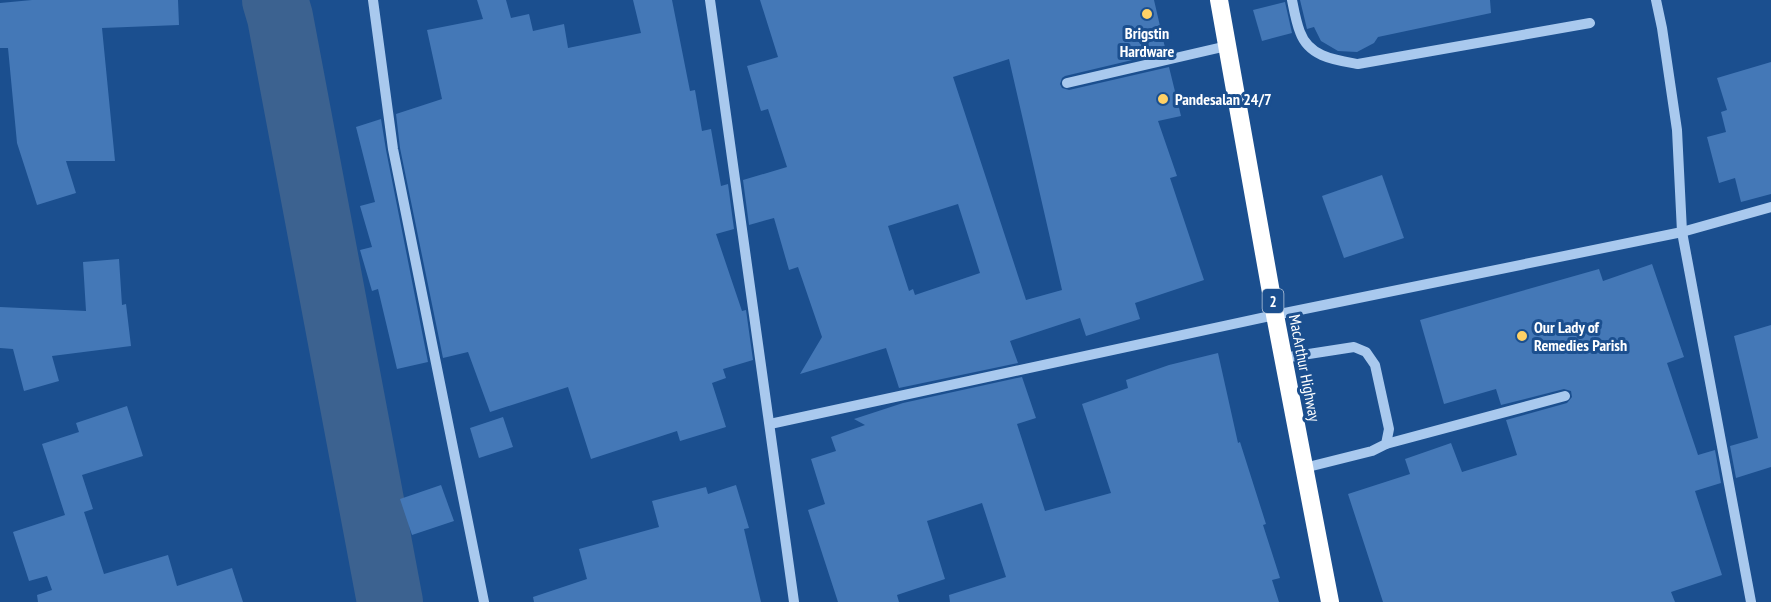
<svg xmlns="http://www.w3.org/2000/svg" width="1771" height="602" font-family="'PT Sans Narrow',sans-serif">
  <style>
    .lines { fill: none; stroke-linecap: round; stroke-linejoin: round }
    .river { stroke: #3c6290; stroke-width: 66 }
    .building { fill: #4478b7; fill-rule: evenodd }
    .minor { stroke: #a9c9ee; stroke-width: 10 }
    .highway { stroke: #fff; stroke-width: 18 }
    .poi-dot { fill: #ffd166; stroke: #1b4f8f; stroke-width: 2 }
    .labels { text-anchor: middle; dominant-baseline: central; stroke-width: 6; stroke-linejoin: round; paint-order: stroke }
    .shield { fill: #1b4f8f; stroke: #bbcadd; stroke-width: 1.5 }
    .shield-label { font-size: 15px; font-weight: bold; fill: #fff }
    .poi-label { font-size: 16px; font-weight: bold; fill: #fff; stroke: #1b4f8f; text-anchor: start }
    .street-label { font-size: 16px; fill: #fff; stroke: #1b4f8f }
  </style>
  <rect width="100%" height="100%" fill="#1b4f8f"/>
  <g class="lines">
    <!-- river -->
    <polyline class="river" points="275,0 280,17 390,602"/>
  </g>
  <!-- building -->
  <g class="building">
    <polygon points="32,0 178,0 179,25 102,28 115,161 66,161 76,193 37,205 17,143 8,48 0,48 0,3"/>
    <polygon points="477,0 506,0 511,18 529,14 533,31 564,24 568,48 641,33 633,0 672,0 690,91 695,90 702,131 711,129 721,186 728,184 734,229 716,234 742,311 746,310 753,360 723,369 726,378 712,383 726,427 680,441 677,431 591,459 568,387 490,412 468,352 443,358 400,148 396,114 442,99 427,30 483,19"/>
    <path d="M760,0h394l12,52 -101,24 -3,2 -2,6 2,4 7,2 100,-23 12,49 -23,5 19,55 -7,2 34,102 -69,23 5,16 -54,17 -6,-18 -70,23 8,22 -119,25 -13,-40 -86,26 22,-37 -24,-70 -9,3 -15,-52 -25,7 -6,-45 44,-13 -19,-58 -7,2 -14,-45 31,-9zM1009,59l53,231 -36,10 -73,-223zM958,204l22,69 -65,22 -2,-6 -4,2 -21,-65z"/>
    <polygon points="1300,0 1490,0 1491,13 1378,37 1374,43 1357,52 1338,51 1321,41 1314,27 1307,29"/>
    <polygon points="1285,2 1292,33 1262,41 1253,10"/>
    <polygon points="1771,62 1771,194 1741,202 1735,178 1719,183 1707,137 1726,132 1721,112 1727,110 1717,78"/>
    <polygon points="381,119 386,150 428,362 397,369 378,289 372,291 360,250 372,247 360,206 375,202 356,127"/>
    <polygon points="1382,175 1404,238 1344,258 1322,196"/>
    <polygon points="119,259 122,305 126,304 131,346 52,356 59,381 24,391 13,349 0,348 0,307 86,311 83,262"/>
    <polygon points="1652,264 1684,357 1667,363 1698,455 1715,450 1721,483 1695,491 1722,575 1671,592 1675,602 1383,602 1348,494 1410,474 1405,459 1451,443 1462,472 1517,455 1506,420 1567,403 1572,397 1571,391 1564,389 1501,405 1496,389 1444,404 1420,320 1599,269 1603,281"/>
    <polygon points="1771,325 1771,467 1736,478 1730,446 1758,438 1734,336"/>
    <polygon points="1218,353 1238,443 1240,442 1266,524 1263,525 1280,578 1272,580 1279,602 950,602 949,595 1006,577 982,503 927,521 945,579 897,595 899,602 838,602 808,510 825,504 811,459 836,451 831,437 865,425 854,419 903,403 1022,377 1036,418 1017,424 1045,511 1111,493 1082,404 1128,388 1126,380 1169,365"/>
    <polygon points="127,406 143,456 82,475 93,509 84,512 104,574 168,555 177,586 232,568 243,602 38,602 37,595 52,590 47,576 29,581 13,532 65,515 42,444 79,432 76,423"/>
    <polygon points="503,417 513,447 479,458 470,428"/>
    <polygon points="441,485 454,521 412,535 400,499"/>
    <polygon points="736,485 749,528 744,529 761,602 534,602 533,597 587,579 579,549 659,527 652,501 706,487 708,494"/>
  </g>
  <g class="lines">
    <!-- minor -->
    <g class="minor">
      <polyline points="373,0 393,149 484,602"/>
      <polyline points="710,0 794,602"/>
      <path d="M1292,0c2,10 4,22 8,32 9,25 35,28 58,32l232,-41"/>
      <polyline points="1656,0 1662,28 1677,130 1682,232 1751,602"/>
      <polyline points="1067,83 1227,46"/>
      <polyline points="1283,358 1354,347 1366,352 1375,365 1389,429 1386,444 1372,451 1304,468"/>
      <polyline points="770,424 1275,315 1682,232 1771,207"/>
      <polyline points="1386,444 1565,396"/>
    </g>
    <!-- highway -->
    <polyline class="highway" points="1219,0 1275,315 1330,602"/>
  </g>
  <!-- markers -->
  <g class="poi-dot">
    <circle cx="1147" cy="14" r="6"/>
    <circle cx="1163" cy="99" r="6"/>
    <circle cx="1522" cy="336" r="6"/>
  </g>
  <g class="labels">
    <!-- shield labels -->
    <rect class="shield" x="1262.5" y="289" width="21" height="24" rx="4.5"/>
    <g class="shield-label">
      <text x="1273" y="301">2</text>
    </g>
    <!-- poi labels -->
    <g class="poi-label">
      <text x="1147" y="33" text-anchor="middle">Brigstin<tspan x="1147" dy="18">Hardware</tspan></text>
      <text x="1175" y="99">Pandesalan 24/7</text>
      <text x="1534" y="327">Our Lady of<tspan x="1534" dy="18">Remedies Parish</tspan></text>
    </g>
    <!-- street labels -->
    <g class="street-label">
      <text transform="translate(1305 368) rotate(79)">MacArthur Highway</text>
    </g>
  </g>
</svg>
